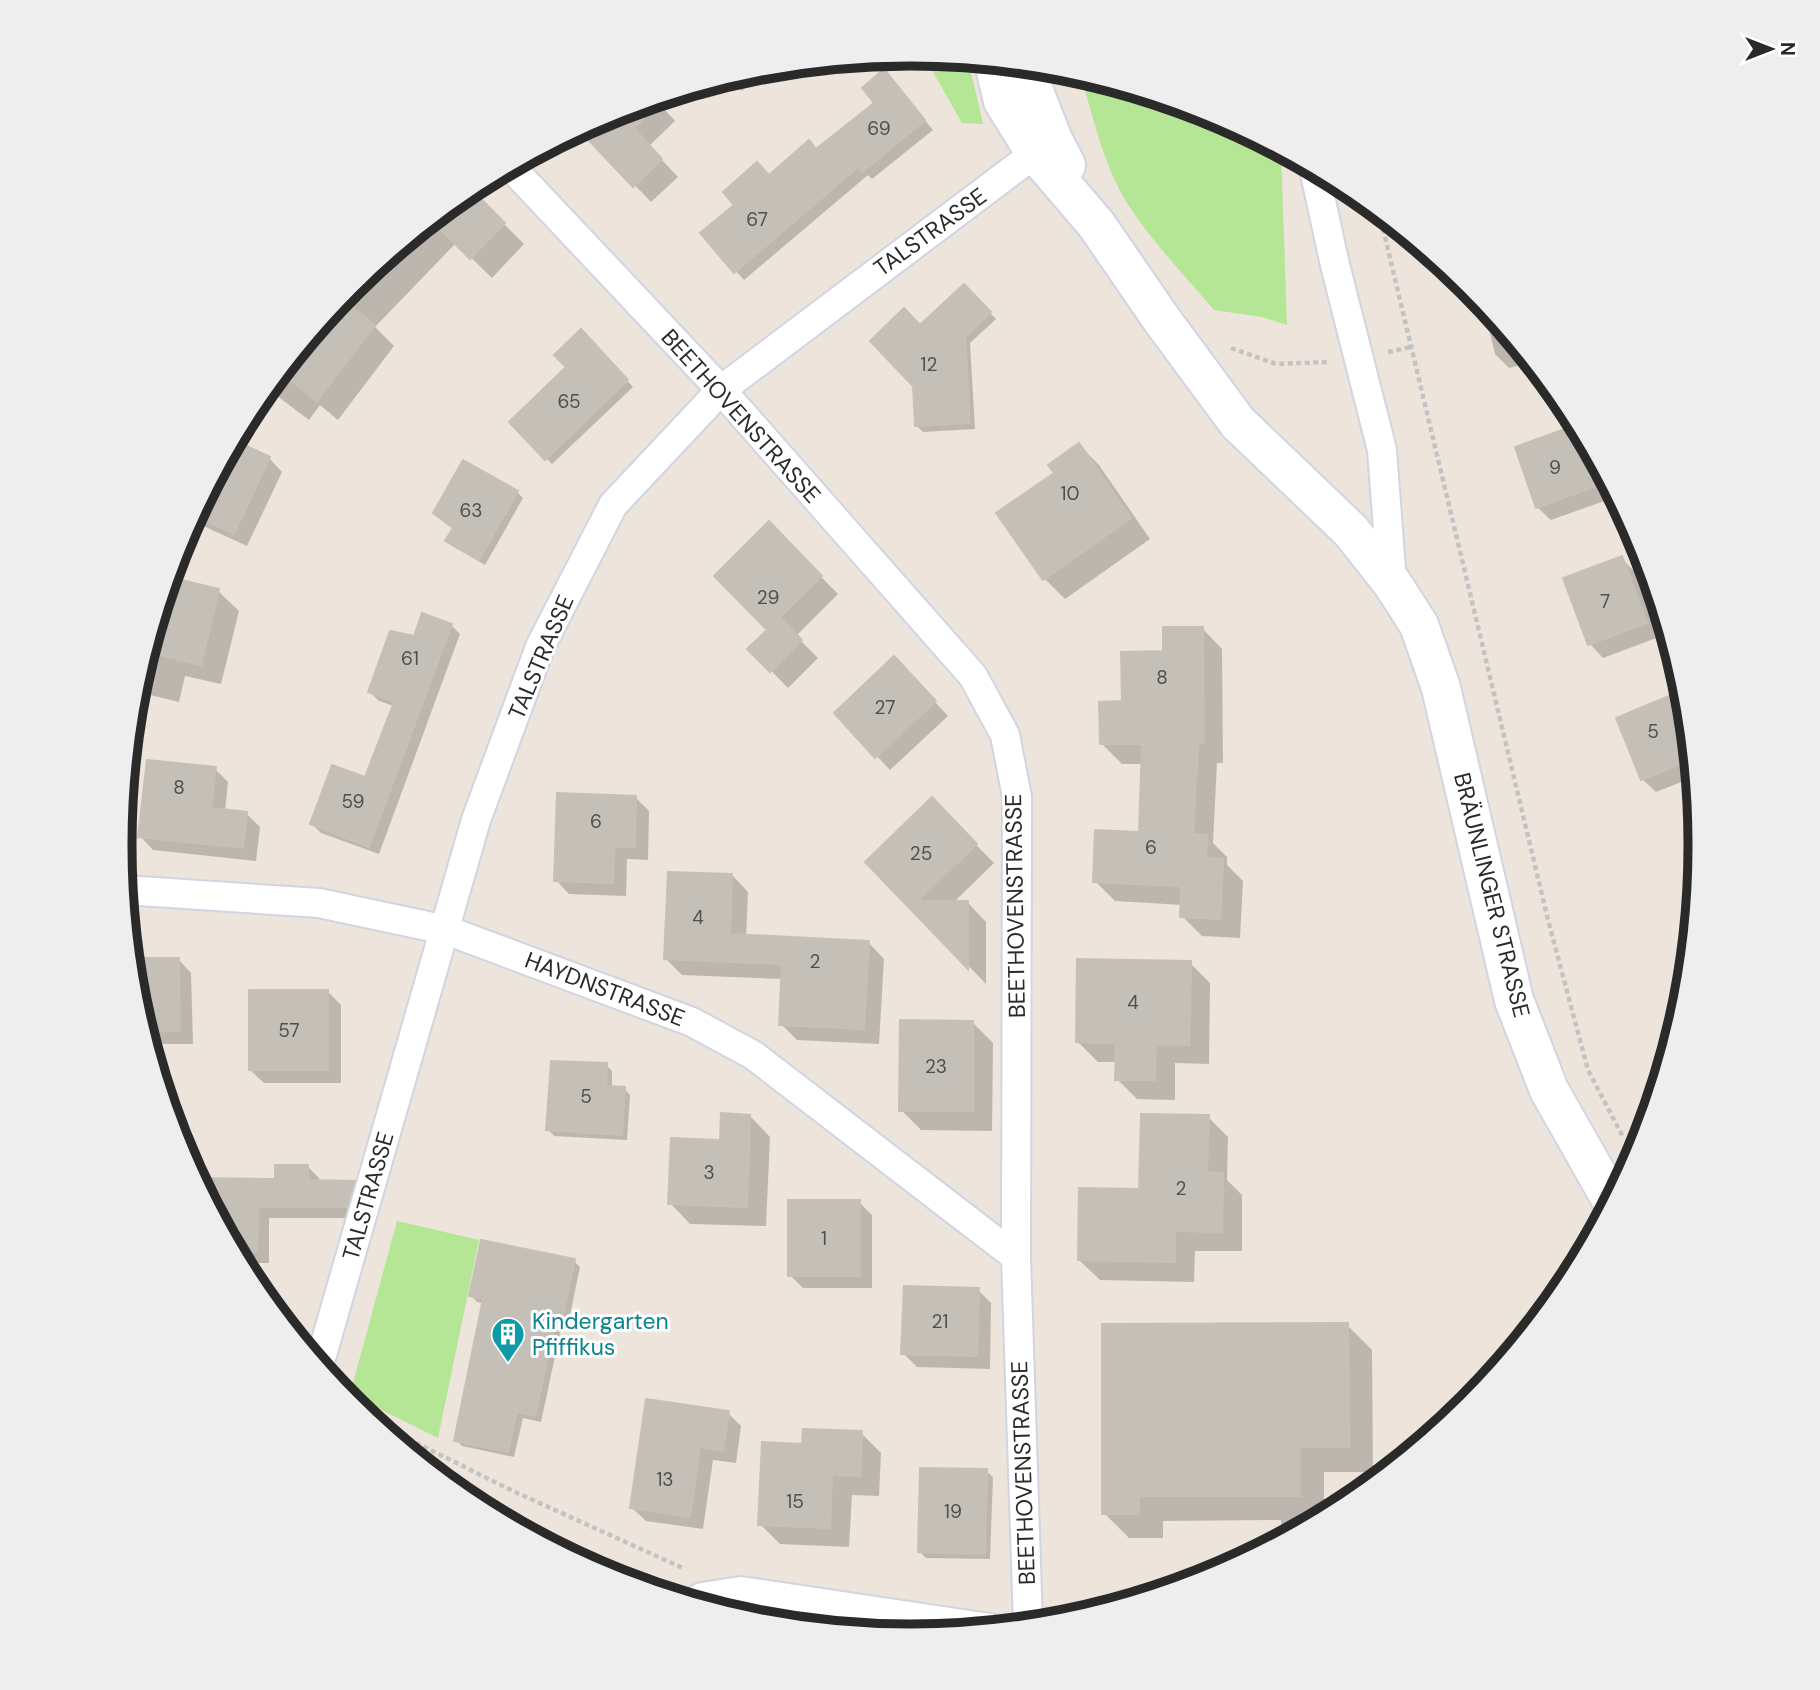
<svg xmlns="http://www.w3.org/2000/svg" width="1820" height="1690" font-family="'DM Sans',sans-serif">
  <style>
    .green { fill: #b4e695 }
    .shadow { fill: #0003 }
    .building { fill: #c4bfb7; stroke: #c8c0b5; stroke-width: 2 }
    .lines { fill: none; stroke-linecap: round; stroke-linejoin: round }
    .street-casing { stroke: #d0d5e3; stroke-width: 32 }
    .secondary-casing { stroke: #d0d5e3; stroke-width: 42 }
    .path { stroke: #c3c3c3; stroke-width: 4.5; stroke-dasharray: 5 3.5; stroke-linecap: butt }
    .street { stroke: #fff; stroke-width: 28 }
    .secondary { stroke: #fff; stroke-width: 38 }
    .labels { text-anchor: middle; dominant-baseline: central; stroke-width: 6; stroke-linejoin: round; paint-order: stroke }
    .number-label { font-size: 19px; fill: #504f4d }
    .street-label { font-size: 23px; fill: #2a2a2a; stroke: #fff }
    .culture-label { font-size: 23px; fill: #0d838f; stroke: #fff; text-anchor: start }
    .rim { fill: none; stroke: #2a2a2a; stroke-width: 9 }
  </style>
  <rect width="100%" height="100%" fill="#ede4db"/>
  <!-- green -->
  <g class="green">
    <polygon points="924,56 979,61 980,65 971,72 983,124 962,123"/>
    <path d="M1081,75l132,40 68,36 6,174 -25,-8 -48,-7c-29,-34 -61,-67 -85,-104 -25,-39 -36,-88 -48,-131z"/>
    <polygon points="397,1221 479,1240 438,1438 350,1394"/>
  </g>
  <!-- shadow -->
  <g class="shadow">
    <polygon points="756,69 764,69 742,91 729,78"/>
    <polygon points="884,71 933,130 872,179 868,175 744,280 703,234 769,177 817,151 877,103"/>
    <polygon points="656,100 675,121 649,146 678,177 651,202 581,129 608,114"/>
    <polygon points="469,189 524,244 492,278 456,243 375,327 394,346 338,420 320,405 309,420 272,392 268,387 351,286"/>
    <polygon points="963,286 996,319 970,343 975,429 923,432 917,426 915,385 920,327"/>
    <polygon points="1486,307 1532,362 1509,368 1495,354 1484,308"/>
    <polygon points="581,332 633,387 552,464 511,422 569,367"/>
    <polygon points="1573,428 1586,442 1607,500 1551,520 1537,507"/>
    <polygon points="233,441 269,458 282,472 247,546 197,523 193,518"/>
    <polygon points="1079,445 1099,465 1150,539 1065,599 1045,579 999,514 1057,473"/>
    <polygon points="517,492 523,498 485,565 454,547 448,541 455,529"/>
    <polygon points="769,524 838,594 796,636 818,658 788,688 750,649 769,630"/>
    <polygon points="1621,558 1635,572 1659,637 1603,658 1590,644 1565,579"/>
    <polygon points="169,578 218,591 239,611 221,684 185,676 179,702 138,692 135,689"/>
    <polygon points="451,625 460,634 379,854 321,833 312,824 366,779 394,706 379,701 370,692 415,638"/>
    <polygon points="1202,628 1222,649 1223,763 1217,763 1213,843 1227,857 1227,865 1243,881 1240,938 1202,936 1182,916 1182,905 1115,901 1095,881 1140,833 1143,764 1122,764 1102,744 1123,703 1165,653"/>
    <polygon points="907,672 948,716 890,770 836,713"/>
    <polygon points="1671,697 1684,711 1689,722 1694,777 1656,792 1642,779"/>
    <polygon points="215,769 228,782 225,811 246,813 260,827 256,861 153,850 140,836"/>
    <polygon points="636,798 649,811 648,860 627,859 626,896 569,894 556,880"/>
    <polygon points="932,800 994,863 953,903 968,903 986,922 986,984 867,862"/>
    <polygon points="1700,857 1697,880 1689,862"/>
    <polygon points="732,875 748,892 746,937 868,942 884,959 879,1044 797,1040 781,1024 783,979 682,975 666,959"/>
    <polygon points="178,959 191,973 193,1044 148,1044 134,999"/>
    <polygon points="1190,963 1210,983 1209,1064 1175,1063 1175,1100 1137,1099 1117,1079 1117,1062 1098,1062 1078,1042"/>
    <polygon points="328,992 341,1005 341,1083 264,1083 250,1070"/>
    <polygon points="972,1022 993,1043 992,1131 921,1130 901,1110"/>
    <polygon points="606,1065 612,1071 612,1088 624,1088 630,1095 627,1140 554,1136 548,1129"/>
    <polygon points="750,1116 770,1137 766,1226 690,1224 670,1203 722,1142"/>
    <polygon points="1208,1117 1228,1137 1227,1180 1242,1195 1242,1251 1195,1251 1194,1282 1100,1280 1079,1260"/>
    <polygon points="307,1166 319,1178 319,1182 354,1182 366,1194 359,1218 269,1218 269,1263 241,1263 197,1180 277,1181"/>
    <polygon points="859,1202 872,1215 872,1288 803,1288 790,1275"/>
    <polygon points="574,1261 580,1267 569,1320 563,1319 541,1422 523,1418 514,1457 462,1446 456,1440 484,1303 477,1302 471,1295"/>
    <polygon points="978,1290 991,1303 990,1369 917,1367 903,1353"/>
    <polygon points="1347,1325 1372,1350 1373,1472 1324,1472 1324,1512 1331,1512 1282,1539 1281,1520 1163,1521 1163,1538 1129,1538 1104,1513"/>
    <polygon points="728,1413 741,1426 736,1463 713,1460 703,1529 646,1521 632,1508"/>
    <polygon points="861,1433 881,1453 879,1496 852,1495 849,1547 780,1544 760,1524 804,1445"/>
    <polygon points="986,1471 993,1477 990,1559 926,1558 920,1552"/>
  </g>
  <!-- building -->
  <g class="building">
    <polygon points="884,69 925,120 862,172 858,167 734,273 700,233 734,205 723,192 757,162 769,175 809,140 816,149 874,103 862,88"/>
    <polygon points="667,96 634,128 662,159 633,187 579,130 608,114"/>
    <polygon points="470,188 505,223 470,259 431,220"/>
    <polygon points="964,284 991,312 965,337 970,423 915,426 913,386 870,341 904,308 920,325"/>
    <polygon points="341,298 375,325 317,401 280,372"/>
    <polygon points="581,329 628,380 545,460 509,422 566,367 554,355"/>
    <polygon points="1573,426 1594,487 1536,508 1515,447"/>
    <polygon points="234,440 270,457 234,534 194,515"/>
    <polygon points="1079,443 1131,518 1043,580 996,513 1054,473 1048,465"/>
    <polygon points="463,460 518,491 479,560 445,541 453,528 433,513"/>
    <polygon points="769,521 822,576 780,617 802,640 770,672 747,649 767,630 714,576"/>
    <polygon points="1622,556 1647,623 1588,645 1563,578"/>
    <polygon points="169,577 219,589 201,665 146,652"/>
    <polygon points="422,613 452,624 369,847 310,824 332,765 365,777 394,702 368,692 390,631 414,636"/>
    <polygon points="1163,627 1203,627 1204,743 1198,743 1193,834 1207,835 1206,858 1223,859 1220,919 1180,917 1181,886 1093,882 1095,830 1139,832 1142,744 1100,744 1099,702 1122,701 1121,652 1163,651"/>
    <polygon points="894,656 936,701 875,758 834,713"/>
    <polygon points="1671,695 1691,743 1692,759 1641,780 1616,718"/>
    <polygon points="147,760 216,767 211,808 247,812 243,848 138,837"/>
    <polygon points="557,793 636,796 635,847 614,847 613,883 554,881"/>
    <polygon points="932,797 977,844 917,901 968,901 968,969 865,862"/>
    <polygon points="668,872 732,874 730,934 869,941 864,1029 779,1025 782,964 664,959"/>
    <polygon points="130,958 179,958 180,1031 144,1032 134,999"/>
    <polygon points="1077,959 1191,961 1189,1045 1156,1044 1155,1080 1115,1080 1116,1043 1076,1042"/>
    <rect x="249" y="990" width="79" height="80"/>
    <polygon points="900,1020 973,1021 973,1111 899,1111"/>
    <polygon points="551,1061 607,1063 606,1086 625,1087 622,1135 546,1130"/>
    <polygon points="721,1113 750,1115 747,1207 668,1204 671,1138 720,1140"/>
    <polygon points="1141,1114 1209,1115 1207,1172 1223,1173 1222,1232 1175,1231 1175,1262 1078,1260 1079,1188 1139,1189"/>
    <polygon points="275,1165 308,1165 308,1180 355,1181 347,1207 258,1207 257,1252 235,1251 196,1178 275,1179"/>
    <rect x="788" y="1200" width="72" height="76"/>
    <polygon points="481,1240 575,1259 563,1315 557,1313 535,1416 517,1412 508,1452 454,1441 483,1299 469,1296"/>
    <polygon points="904,1286 979,1288 977,1356 901,1354"/>
    <polygon points="1348,1323 1349,1447 1300,1447 1300,1496 1139,1496 1139,1514 1102,1514 1102,1324"/>
    <polygon points="646,1399 729,1411 723,1451 700,1447 690,1517 630,1508"/>
    <polygon points="803,1429 862,1431 860,1476 832,1475 830,1528 758,1525 762,1442 802,1444"/>
    <polygon points="920,1468 987,1469 985,1554 918,1552"/>
  </g>
  <g class="lines">
    <defs>
      <g id="street">
        <polyline points="510,166 721,390 973,676 1005,735 1017,797 1016,1257 1028,1624"/>
        <polyline points="1314,169 1335,265 1382,450 1392,583"/>
        <polyline points="124,890 319,903 446,930 692,1022 753,1055 1016,1257"/>
        <polyline points="319,1365 476,820 540,647 613,505 721,390 1050,142"/>
        <polyline points="693,1602 702,1597 741,1591 990,1628"/>
      </g>
      <g id="secondary">
        <polyline points="994,63 1003,101 1036,154 1096,224 1162,320 1238,423 1351,531 1392,583 1419,625 1441,688 1514,1000 1549,1090 1612,1201"/>
        <polyline points="1024,66 1053,140 1066,165"/>
      </g>
    </defs>
    <!-- street casing -->
    <use href="#street" class="street-casing"/>
    <!-- secondary casing -->
    <use href="#secondary" class="secondary-casing"/>
    <!-- path -->
    <g class="path">
      <polyline points="1379,212 1548,920 1588,1070 1623,1137"/>
      <polyline points="1231,348 1276,364 1328,362"/>
      <polyline points="1388,352 1411,347"/>
      <polyline points="370,1420 513,1491 685,1569"/>
    </g>
    <!-- street -->
    <use href="#street" class="street"/>
    <!-- secondary -->
    <use href="#secondary" class="secondary"/>
  </g>
  <!-- icons -->
  <defs>
    <symbol id="building-pin" viewBox="-11 -11 22 30"><path d="M0 17L-7.5 6A9.5 9.5 0 1 1 7.5 6Z" fill="#0f9aa8" stroke="#fff"/><path d="M-4-6H4V6H1V3H-1V6H-4ZM-2.5-4.3h1.7v1.8h-1.7ZM.8-4.3h1.7v1.8H.8ZM-2.5-1h1.7V.8h-1.7ZM.8-1h1.7V.8H.8Z" fill="#fff"/></symbol>
  </defs>
  <g fill-rule="evenodd">
    <use href="#building-pin" x="489" y="1315" width="38" height="52"/>
  </g>
  <g class="labels">
    <!-- number labels -->
    <g class="number-label">
      <text x="879" y="128">69</text>
      <text x="757" y="219">67</text>
      <text x="929" y="364">12</text>
      <text x="569" y="401">65</text>
      <text x="1555" y="467">9</text>
      <text x="1070" y="493">10</text>
      <text x="471" y="510">63</text>
      <text x="768" y="597">29</text>
      <text x="1605" y="601">7</text>
      <text x="410" y="658">61</text>
      <text x="1162" y="677">8</text>
      <text x="885" y="707">27</text>
      <text x="1653" y="731">5</text>
      <text x="179" y="787">8</text>
      <text x="353" y="801">59</text>
      <text x="596" y="821">6</text>
      <text x="1151" y="847">6</text>
      <text x="921" y="853">25</text>
      <text x="698" y="917">4</text>
      <text x="815" y="961">2</text>
      <text x="1133" y="1002">4</text>
      <text x="289" y="1030">57</text>
      <text x="936" y="1066">23</text>
      <text x="586" y="1096">5</text>
      <text x="709" y="1172">3</text>
      <text x="1181" y="1188">2</text>
      <text x="824" y="1238">1</text>
      <text x="940" y="1321">21</text>
      <text x="665" y="1479">13</text>
      <text x="795" y="1501">15</text>
      <text x="953" y="1511">19</text>
    </g>
    <!-- street labels -->
    <g class="street-label">
      <text transform="translate(930 232) rotate(-36)">TALSTRASSE</text>
      <text transform="translate(741 416) rotate(48)">BEETHOVENSTRASSE</text>
      <text transform="translate(541 657) rotate(-67)">TALSTRASSE</text>
      <text transform="translate(1492 895) rotate(76)">BRÄUNLINGER STRASSE</text>
      <text transform="translate(1015 906) rotate(-91)">BEETHOVENSTRASSE</text>
      <text transform="translate(605 989) rotate(21)">HAYDNSTRASSE</text>
      <text transform="translate(368 1196) rotate(-74)">TALSTRASSE</text>
      <text transform="translate(1023 1473) rotate(-92)">BEETHOVENSTRASSE</text>
    </g>
    <!-- culture labels -->
    <g class="culture-label">
      <text x="532" y="1321">Kindergarten<tspan x="532" dy="26">Pfiffikus</tspan></text>
    </g>
  </g>
  <!-- crop -->
  <path d="M0 0H1820V1690H0ZM910 66H910A778 778 0 0 1 1688 844V846A778 778 0 0 1 910 1624H910A778 778 0 0 1 132 846V844A778 778 0 0 1 910 66Z" fill="#eee" fill-rule="evenodd"/>
  <path class="rim" d="M910 66H910A778 778 0 0 1 1688 844V846A778 778 0 0 1 910 1624H910A778 778 0 0 1 132 846V844A778 778 0 0 1 910 66Z"/>
  <!-- north arrow -->
  <g transform="translate(1771 49) rotate(90)" stroke="#ffffff" stroke-width="5" paint-order="stroke">
  <path d="M0-5L12 26L0 18L-12 26Z" fill="#2a2a2a"/>
  <text y="-10" font-size="19" font-weight="bold" text-anchor="middle" fill="#2a2a2a">N</text>
  </g>
</svg>
